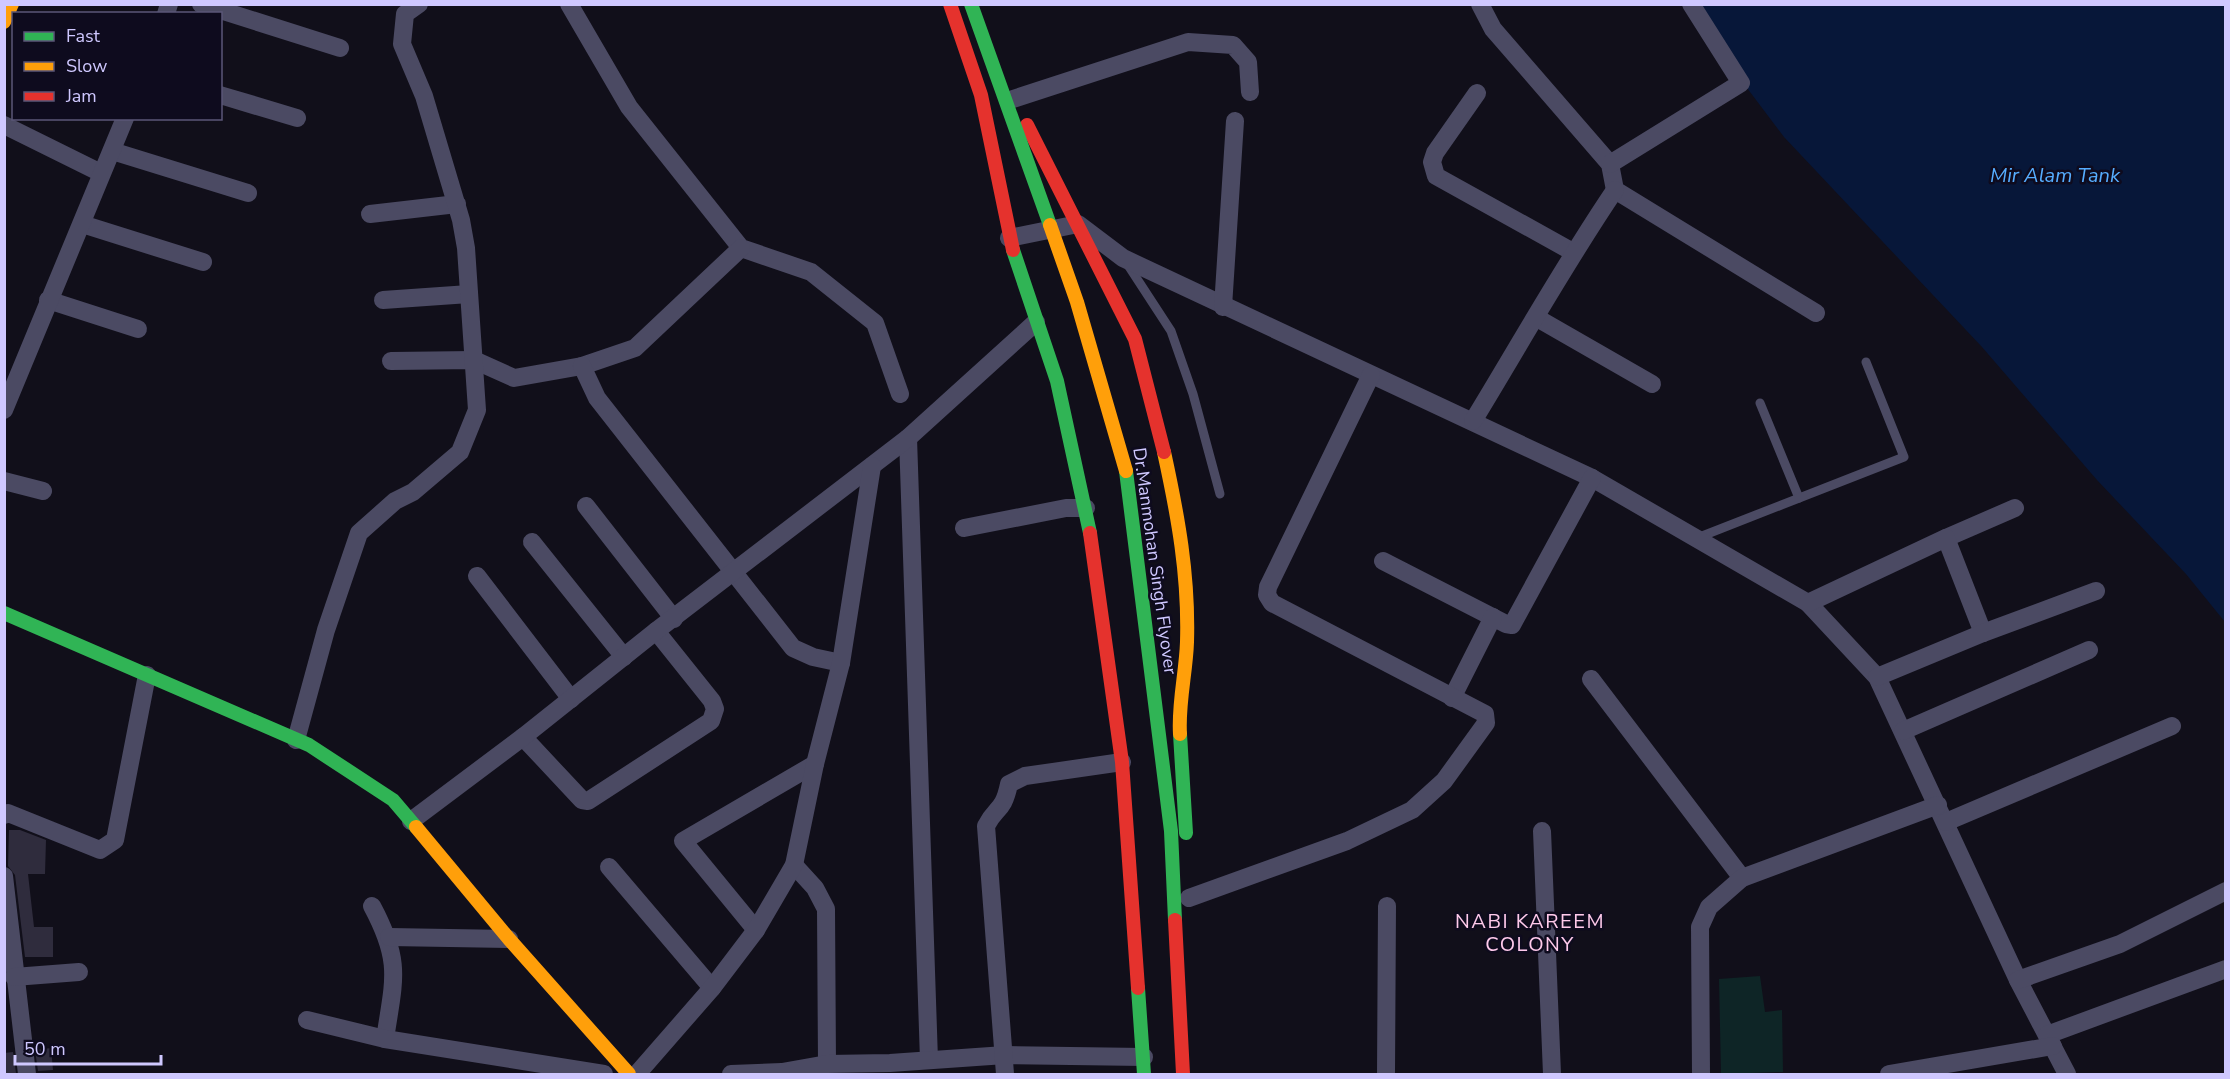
<svg xmlns="http://www.w3.org/2000/svg" width="2230" height="1079" font-family="'Nunito Sans',sans-serif">
  <style>
    .green { fill: #0e2526 }
    .water { fill: #071739 }
    .building { fill: #2f2c3d }
    .lines { fill: none; stroke-linecap: round; stroke-linejoin: round }
    .lane { stroke: #4b4a63; stroke-width: 9 }
    .street { stroke: #4b4a63; stroke-width: 18 }
    .fast { stroke: #30b455; stroke-width: 14 }
    .slow { stroke: #ff9f0a; stroke-width: 14 }
    .jam { stroke: #e5322d; stroke-width: 14 }
    .fast-bridge { stroke: #30b455; stroke-width: 14 }
    .slow-bridge { stroke: #ff9f0a; stroke-width: 14 }
    .jam-bridge { stroke: #e5322d; stroke-width: 14 }
    .labels { text-anchor: middle; dominant-baseline: central; stroke-width: 5; stroke-linejoin: round; paint-order: stroke }
    .street-label { font-size: 18px; fill: #cfc8ff; stroke: #0e0b1e }
    .water-label { font-size: 20px; font-style: italic; fill: #56adff; stroke: #0e0b1e }
    .neighbourhood-label { font-size: 20px; letter-spacing: 1.5px; fill: #ffcaeb; stroke: #0e0b1e }
  </style>
  <rect width="100%" height="100%" fill="#110f1a"/>
  <!-- green -->
  <polygon class="green" points="1760,976 1765,1012 1782,1010 1783,1072 1721,1074 1719,979"/>
  <!-- water -->
  <polygon class="water" points="1688,5 2225,5 2225,622 2186,574 2097,480 1982,347 1784,137 1698,23"/>
  <!-- building -->
  <g class="building">
    <polygon points="9,830 20,830 46,840 45,874 28,874 34,927 53,927 53,957 25,957 15,875 8,866"/>
    <polygon points="51,1048 53,1070 38,1071 35,1050"/>
    <polygon points="13,1052 16,1073 4,1074 4,1053"/>
  </g>
  <g class="lines">
    <!-- lane -->
    <g class="lane">
      <polyline points="1126,262 1171,331 1193,394 1220,494"/>
      <polyline points="1760,403 1799,498"/>
      <polyline points="1697,538 1904,457 1866,362"/>
    </g>
    <!-- street -->
    <g class="street">
      <polyline points="201,4 340,48"/>
      <polyline points="569,4 629,107 741,248 811,272 875,323 900,394"/>
      <polyline points="1480,4 1493,29 1610,164 1615,190 1816,313"/>
      <polyline points="166,14 169,4"/>
      <polyline points="1477,93 1435,153 1432,162 1436,176 1573,252"/>
      <polyline points="220,95 297,118"/>
      <polyline points="1013,99 1188,42 1233,45 1248,62 1250,92"/>
      <polyline points="4,125 101,173"/>
      <polyline points="112,151 248,193"/>
      <polyline points="1610,164 1741,83 1691,4"/>
      <polyline points="370,214 457,204"/>
      <polyline points="82,224 203,262"/>
      <polyline points="1009,238 1078,224 1123,258 1592,478 1808,603 1877,677 2018,980 2067,1074"/>
      <polyline points="48,300 138,329"/>
      <polyline points="383,300 469,294"/>
      <polyline points="1223,307 1235,121"/>
      <polyline points="1537,318 1652,384"/>
      <polyline points="391,361 474,360 514,378 582,366 635,348 741,248"/>
      <polyline points="582,366 597,398 793,648 813,657 841,663"/>
      <polyline points="4,410 125,118"/>
      <path d="M1473,421c47,-77 91,-156 142,-231"/>
      <polyline points="908,438 929,1060"/>
      <polyline points="4,481 43,491"/>
      <polyline points="586,506 674,619"/>
      <polyline points="964,528 1066,508 1086,508"/>
      <polyline points="1946,538 2015,508"/>
      <polyline points="532,542 624,657"/>
      <polyline points="1383,561 1506,624 1512,625 1592,478"/>
      <polyline points="477,576 571,699"/>
      <polyline points="1808,603 1946,538 1983,633"/>
      <polyline points="1877,677 1983,633 2096,591"/>
      <polyline points="1591,679 1742,878"/>
      <polyline points="1452,698 1493,617"/>
      <polyline points="1903,731 2089,650"/>
      <polyline points="523,737 582,800 588,801 711,721 715,709 712,701 656,631"/>
      <polyline points="296,740 326,630 359,533 395,501 413,492 460,452 477,410 466,248 461,220 424,96 402,44 405,14 419,4"/>
      <polyline points="4,815 8,813 100,850 115,840 147,675"/>
      <polyline points="411,821 523,737 656,631 908,438 1036,322"/>
      <polyline points="1946,822 2172,726"/>
      <polyline points="1542,831 1552,1074"/>
      <polyline points="794,865 815,888 826,909 827,1064"/>
      <polyline points="609,867 712,988"/>
      <polyline points="4,876 27,1074"/>
      <polyline points="1189,898 1347,841 1412,810 1444,781 1486,723 1485,714 1272,603 1267,595 1268,587 1371,375"/>
      <path d="M372,906c30,56 22,73 13,133"/>
      <polyline points="756,930 683,841 815,764"/>
      <polyline points="389,937 509,939"/>
      <polyline points="14,977 79,972"/>
      <polyline points="2018,980 2120,944 2226,891"/>
      <polyline points="307,1020 385,1039 604,1074"/>
      <polyline points="2047,1035 2226,969"/>
      <polyline points="637,1074 712,988 756,930 794,865 815,764 841,663 872,466"/>
      <polyline points="731,1074 782,1072 827,1064 890,1063 1005,1055 1144,1057"/>
      <path d="M1005,1074l-19,-248c10,-20 17,-13 23,-42l16,-8 97,-14"/>
      <polyline points="1386,1074 1387,906"/>
      <polyline points="1701,1074 1700,927 1709,907 1742,878 1938,805"/>
      <polyline points="1889,1074 2053,1046"/>
    </g>
    <!-- fast -->
    <g class="fast">
      <polyline points="1013,250 1057,381 1090,533"/>
      <polyline points="4,613 309,745 393,800 416,827"/>
      <polyline points="1180,734 1186,833"/>
      <polyline points="1138,988 1144,1074"/>
    </g>
    <!-- slow -->
    <g class="slow">
      <polyline points="4,22 12,4"/>
      <path d="M1164,452c14,64 25,124 23,190 -1,31 -9,61 -7,92"/>
      <polyline points="416,827 509,939 629,1074"/>
    </g>
    <!-- jam -->
    <g class="jam">
      <polyline points="950,4 981,95 1013,250"/>
      <polyline points="1027,125 1135,339 1164,452"/>
      <polyline points="1090,533 1122,762 1138,988"/>
    </g>
    <!-- fast-bridge -->
    <g class="fast-bridge">
      <polyline points="971,4 1050,225"/>
      <polyline points="1126,471 1171,831 1175,920"/>
    </g>
    <!-- slow-bridge -->
    <polyline class="slow-bridge" points="1050,225 1077,302 1126,471"/>
    <!-- jam-bridge -->
    <polyline class="jam-bridge" points="1175,920 1183,1074"/>
  </g>
  <g class="labels">
    <!-- street labels -->
    <g class="street-label">
      <text transform="translate(1155 561) rotate(82)">Dr.Manmohan Singh Flyover</text>
    </g>
    <!-- water labels -->
    <g class="water-label">
      <text x="2055" y="175">Mir Alam Tank</text>
    </g>
    <!-- neighbourhood labels -->
    <g class="neighbourhood-label">
      <text x="1530" y="921">NABI KAREEM<tspan x="1530" dy="23">COLONY</tspan></text>
    </g>
  </g>
  <!-- border -->
  <rect width="2230" height="1079" fill="none" stroke="#cfc8ff" stroke-width="12"/>
  <!-- legend -->
  <rect x="12" y="12" width="210" height="108" fill="#0e0b1e" stroke="#5b5778" stroke-width="1.5"/>
  <rect x="24" y="32" width="30" height="9" fill="#30b455" stroke="#5b5778" stroke-width="1.5"/>
  <text x="66" y="42" font-size="18" fill="#cfc8ff">Fast</text>
  <rect x="24" y="62" width="30" height="9" fill="#ff9f0a" stroke="#5b5778" stroke-width="1.5"/>
  <text x="66" y="72" font-size="18" fill="#cfc8ff">Slow</text>
  <rect x="24" y="92" width="30" height="9" fill="#e5322d" stroke="#5b5778" stroke-width="1.5"/>
  <text x="66" y="102" font-size="18" fill="#cfc8ff">Jam</text>
  <!-- scale -->
  <path d="M15 1055v9h146v-9" fill="none" stroke="#cfc8ff" stroke-width="3"/>
  <text x="24" y="1055" font-size="18" fill="#cfc8ff" stroke="#0e0b1e" stroke-width="4.5" paint-order="stroke">50 m</text>
</svg>
